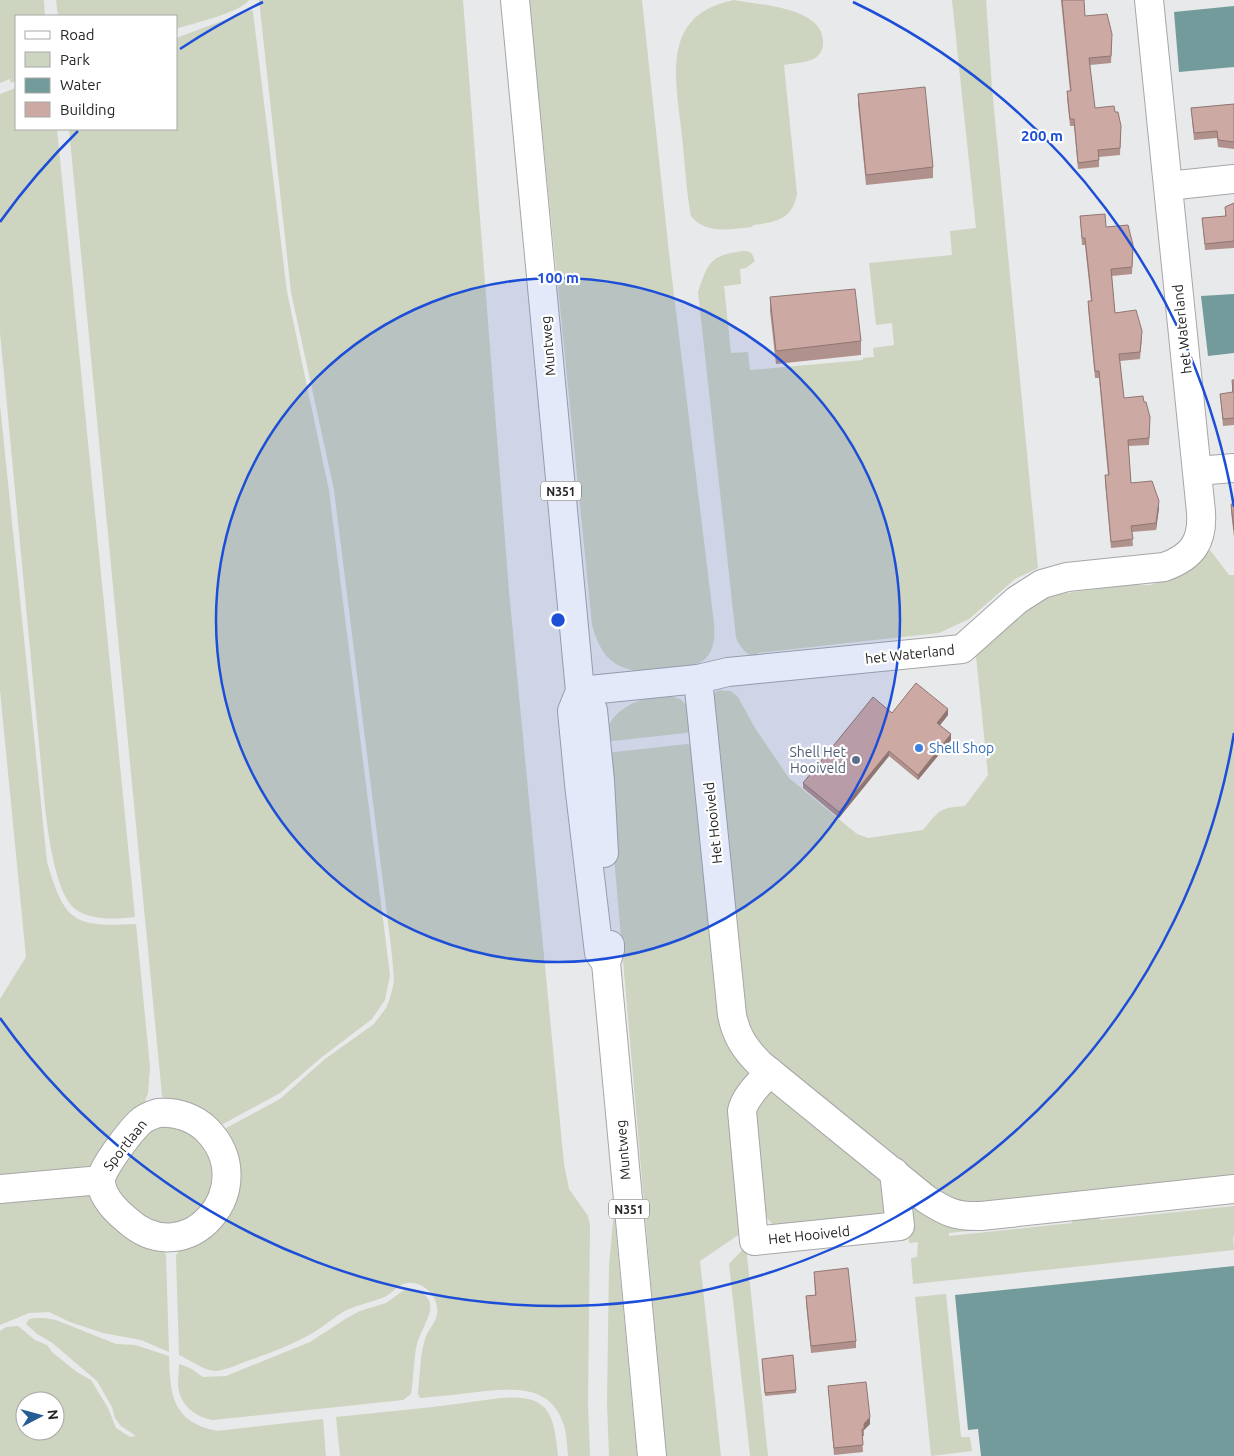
<svg xmlns="http://www.w3.org/2000/svg" width="1234" height="1456" font-family="Ubuntu,sans-serif">
  <style>
    .green { fill: #cdd4bf; fill-rule: evenodd }
    .water { fill: #739b9b }
    .lines { fill: none; stroke-linecap: round; stroke-linejoin: round }
    .street-casing { stroke: #a6a6a8; stroke-width: 30 }
    .primary-casing { stroke: #a6a6a8; stroke-width: 30 }
    .street { stroke: #fff; stroke-width: 28 }
    .primary { stroke: #fff; stroke-width: 28 }
    .wall { fill: #b0918c }
    .shaded-wall { fill: #907672 }
    .building { fill: #cda9a3; stroke: #907672 }
    .ring { fill: none; stroke: #1d4ed8; stroke-width: 2.5 }
    .shop-dot { fill: #3f7fe0; stroke: #fff; stroke-width: 2 }
    .service-dot { fill: #5c6f8a; stroke: #fff; stroke-width: 2 }
    .labels { text-anchor: middle; dominant-baseline: central; stroke-width: 4.5; stroke-linejoin: round; paint-order: stroke }
    .shield { fill: #fff; stroke: #666667; stroke-width: 1 }
    .shield-label { font-size: 12px; font-weight: bold; fill: #252526 }
    .street-label { font-size: 14px; fill: #252526; stroke: #fff }
    .shop-label { font-size: 14px; fill: #366cbe; stroke: #fff; text-anchor: start }
    .service-label { font-size: 14px; fill: #4e5e75; stroke: #fff; text-anchor: end }
    .centre { fill: #1d4ed8; stroke: #fff; stroke-width: 2.5 }
    .ring-label { font-size: 15px; text-anchor: middle; font-weight: bold; fill: #1d4ed8; stroke: #fff; stroke-width: 4.5; stroke-linejoin: round; paint-order: stroke }
  </style>
  <rect width="100%" height="100%" fill="#e8e9ea"/>
  <!-- green -->
  <g class="green">
    <polygon points="0,0 44,0 45,16 16,16 16,81 11,83 10,79 0,83"/>
    <path d="M56,0h193c-9,13 -56,23 -73,29v-13h-118z"/>
    <path d="M259,0h204l46,591 55,573 5,25 19,27 2,9 -2,179 2,52h-22c-1,-9 -1,-18 -3,-27 -11,-42 -44,-41 -80,-38 -22,3 -44,5 -65,7l-2,-4c2,-17 2,-45 9,-60 5,-9 12,-16 10,-27 -1,-13 -16,-26 -29,-24 -11,1 -16,12 -26,15 -13,5 -26,7 -39,14 -12,7 -22,17 -34,23 -18,10 -37,17 -56,24 -12,4 -24,10 -36,12 -11,1 -27,-11 -38,-16l-3,-99 5,-11 30,-21 4,-90 65,-35 45,-40 49,-35 12,-16 4,-10 4,-16 -2,-27 -58,-465 -43,-198z"/>
    <path d="M529,0h113l28,262 44,361c1,13 1,26 -9,36 -11,11 -56,15 -71,12 -6,-2 -13,-4 -18,-7 -14,-8 -20,-25 -24,-39z"/>
    <path d="M734,0c24,5 91,7 89,43 0,21 -25,19 -39,22l13,129c-5,26 -21,28 -44,31l-1,2c-20,2 -46,8 -61,-11 -5,-26 -6,-53 -9,-79 -6,-58 -23,-122 52,-137z"/>
    <path d="M952,0h34l6,88 46,480 -23,11 -46,40 -30,14 -181,20v6c-11,-4 -17,-10 -22,-21l-38,-346c9,-25 10,-36 39,-40 6,-1 10,-2 15,2l3,7 -9,7 -6,1 1,15 -17,2 7,67 17,-1 2,18 113,-10v-2l11,-1 -1,-9 21,-3 -2,-22 -16,2 -7,-62 83,-8 -2,-24 26,-3z"/>
    <polygon points="252,10 253,12 287,292 329,490 390,975 385,1000 372,1019 322,1057 280,1093 212,1130 165,1103 162,1095 69,129 176,129 176,38"/>
    <path d="M16,88v41h41l78,788c-19,2 -43,4 -60,-8 -20,-16 -27,-77 -30,-102l-45,-475v-238z"/>
    <path d="M0,405l47,457c18,61 27,65 89,62l14,143 -2,26 -5,13 -48,61 -95,18v-186l26,-42 -26,-267z"/>
    <path d="M1210,550l19,25h5v604l-260,28 -34,-11 -50,-46 -124,-94 -21,-27 -35,-328 4,-8 5,-3 12,1 7,6 17,31 34,50 68,56 11,4 55,-8c17,-20 15,-22 42,-24l23,-31 -12,-119 1,-5 55,-48 28,-9 64,-9h27l35,-14z"/>
    <path d="M670,696l10,3 8,7 3,25 -5,2 -82,9c2,-6 3,-14 6,-19 13,-21 38,-27 60,-27z"/>
    <polygon points="687,744 691,745 753,1072 744,1231 700,1261 721,1456 666,1456 605,753"/>
    <polygon points="768,1088 882,1178 889,1217 774,1226 768,1219 763,1209 752,1107"/>
    <polygon points="187,1123 221,1169 200,1221 152,1230 110,1185 141,1128"/>
    <polygon points="86,1191 159,1241 166,1255 169,1352 141,1340 103,1333 70,1322 49,1312 29,1313 0,1325 0,1196"/>
    <path d="M1234,1199v4l-135,14 1,3 134,-14v31h-1l1,13 -321,34 -2,-26 6,-1 1,-15 -9,1 -1,-31 6,-6zM1073,1220l-1,3 -123,13v-3z"/>
    <polygon points="614,1211 637,1456 609,1456 607,1404 609,1266"/>
    <polygon points="746,1246 768,1456 750,1456 729,1264"/>
    <path d="M408,1289c41,7 14,35 9,55 -4,17 -3,34 -6,50l-8,6 -190,20c-19,-3 -34,-16 -35,-36 0,-6 1,-13 1,-20l11,4 13,9 23,-1 84,-34 37,-24 13,-7 26,-8 18,-13z"/>
    <polygon points="946,1294 961,1437 970,1437 972,1451 931,1456 915,1297"/>
    <path d="M35,1318h10l11,2 60,24 19,1 34,11c1,39 3,66 48,75l106,-12 3,37h-326v-125l6,-4 12,-1 17,14 12,5 6,8 24,19 14,8 17,28 8,20 14,9 6,-1 -15,-10 -6,-8 -3,-11 -15,-26 -46,-39 -14,-8 -11,-10 3,-5zM25,1401h30v30h-30z"/>
    <path d="M501,1398c48,-4 53,15 57,58h-218l-4,-39 97,-10z"/>
  </g>
  <!-- water -->
  <g class="water">
    <polygon points="1234,6 1234,67 1179,72 1174,12"/>
    <polygon points="1234,294 1234,353 1208,356 1201,296"/>
    <polygon points="1234,1266 1234,1456 981,1456 978,1429 968,1430 955,1295"/>
  </g>
  <g class="lines">
    <defs>
      <g id="street">
        <polyline points="1168,186 1234,179"/>
        <polyline points="1197,471 1234,468"/>
        <path d="M698,679l34,336c4,21 13,34 28,49l166,135c20,13 30,18 55,17l253,-27"/>
        <path d="M580,691l118,-12 30,-7 234,-23 55,-49 25,-16 25,-7 97,-10c29,-10 39,-26 37,-55l-52,-512"/>
        <path d="M770,1072c-10,11 -25,24 -28,39l12,130 146,-15 -6,-54"/>
        <path d="M158,1113c18,-2 37,5 49,17 56,57 -20,145 -80,90 -11,-9 -26,-24 -26,-40 0,-11 29,-48 38,-57 5,-5 12,-8 19,-10z"/>
        <polyline points="0,1189 101,1180"/>
      </g>
      <g id="primary">
        <polyline points="515,0 580,691 572,711 579,784 599,953 606,963"/>
        <polyline points="580,691 593,710 600,781 604,853"/>
        <polyline points="610,945 610,950 606,963 652,1456"/>
      </g>
    </defs>
    <!-- street casing -->
    <use href="#street" class="street-casing"/>
    <!-- primary casing -->
    <use href="#primary" class="primary-casing"/>
    <!-- street -->
    <use href="#street" class="street"/>
    <!-- primary -->
    <use href="#primary" class="primary"/>
  </g>
  <!-- wall -->
  <g class="wall">
    <polygon points="1061,0 1084,0 1085,16 1112,41 1111,63 1090,65 1095,108 1115,112 1121,133 1120,155 1099,157 1099,167 1078,169 1074,126 1070,126 1067,98 1067,91 1070,91"/>
    <polygon points="858,94 933,167 933,178 866,185 858,104"/>
    <polygon points="1234,104 1234,149 1218,147 1217,138 1194,140 1191,108"/>
    <polygon points="1234,203 1234,248 1205,250 1202,218 1225,216 1225,207"/>
    <polygon points="1080,216 1106,227 1133,252 1132,274 1112,276 1115,313 1142,338 1140,359 1120,361 1124,398 1144,402 1150,424 1149,445 1128,446 1131,483 1159,508 1156,530 1132,532 1133,546 1111,548 1105,482 1105,475 1108,475 1099,378 1095,378 1088,308 1088,301 1091,301 1085,245 1082,245"/>
    <polygon points="770,297 861,341 861,355 776,364 770,311"/>
    <polygon points="1232,380 1234,380 1234,425 1223,426 1220,394 1232,393"/>
    <polygon points="1231,504 1234,504 1234,537 1231,511"/>
    <polygon points="892,713 948,715 940,725 951,740 918,780 889,756 839,818 803,788 803,783"/>
    <polygon points="814,1272 856,1341 856,1348 811,1353 806,1303 806,1296 815,1295"/>
    <polygon points="762,1362 796,1390 796,1393 765,1396"/>
    <polygon points="828,1386 870,1424 864,1430 864,1436 862,1436 863,1452 834,1455"/>
  </g>
  <!-- shaded-wall -->
  <g class="shaded-wall">
    <polygon points="1159,501 1159,508 1156,530 1156,523"/>
    <polygon points="948,709 948,715 937,729 937,723"/>
    <polygon points="951,734 951,740 918,780 918,775"/>
    <polygon points="889,751 889,756 839,818 839,812"/>
    <polygon points="870,1417 870,1424 864,1430 864,1424"/>
  </g>
  <!-- building -->
  <g class="building">
    <polygon points="1062,0 1084,0 1085,16 1107,14 1112,34 1111,56 1089,58 1095,108 1114,106 1115,112 1118,112 1121,126 1120,148 1098,150 1099,160 1078,163 1074,119 1070,119 1067,91 1071,91"/>
    <polygon points="925,87 933,167 866,175 858,94"/>
    <polygon points="1234,104 1234,142 1218,140 1217,131 1194,133 1191,108"/>
    <polygon points="1234,203 1234,241 1205,244 1202,218 1226,216 1225,207"/>
    <polygon points="1105,214 1106,227 1128,225 1133,245 1132,267 1111,269 1115,313 1136,310 1142,331 1140,352 1119,354 1124,398 1143,396 1144,402 1146,402 1150,417 1149,438 1128,440 1131,483 1152,481 1159,501 1156,523 1131,526 1133,539 1111,542 1105,475 1109,475 1099,371 1095,371 1088,301 1092,301 1085,238 1082,238 1080,216"/>
    <polygon points="855,289 861,341 776,351 770,297"/>
    <polygon points="1232,380 1234,380 1234,418 1223,419 1220,394 1233,392"/>
    <polygon points="1231,504 1234,504 1234,530"/>
    <polygon points="916,683 948,709 937,723 951,734 918,775 889,751 839,812 803,783 873,697 892,713"/>
    <polygon points="848,1268 856,1341 811,1346 806,1296 816,1295 814,1272"/>
    <polygon points="793,1355 796,1390 765,1393 762,1359"/>
    <polygon points="866,1382 870,1417 864,1424 864,1429 862,1429 863,1445 834,1448 828,1386"/>
  </g>
  <!-- distance rings -->
  <circle cx="558" cy="620" r="342" fill="#1d4ed8" fill-opacity=".12"/>
  <g class="ring">
    <circle cx="558" cy="620" r="342"/>
    <path d="M1234 733A685 685 0 0 1 0 1018M0 222A685 685 0 0 1 78 131M180 49A685 685 0 0 1 263 2M853 2A685 685 0 0 1 1234 507"/>
  </g>
  <!-- markers -->
  <circle class="shop-dot" cx="919" cy="748" r="5"/>
  <circle class="service-dot" cx="856" cy="760" r="5"/>
  <g class="labels">
    <!-- shield labels -->
    <g class="shield">
      <rect x="541" y="481.5" width="40" height="19" rx="4"/>
      <rect x="609" y="1199.5" width="40" height="19" rx="4"/>
    </g>
    <g class="shield-label">
      <text x="561" y="491">N351</text>
      <text x="629" y="1209">N351</text>
    </g>
    <!-- street labels -->
    <g class="street-label">
      <text transform="translate(1182 329) rotate(-96)">het Waterland</text>
      <text transform="translate(548 346) rotate(-95)">Muntweg</text>
      <text transform="translate(910 654) rotate(-6)">het Waterland</text>
      <text transform="translate(713 823) rotate(-96)">Het Hooiveld</text>
      <text transform="translate(125 1145) rotate(-52)">Sportlaan</text>
      <text transform="translate(623 1150) rotate(-95)">Muntweg</text>
      <text transform="translate(809 1235) rotate(-6)">Het Hooiveld</text>
    </g>
    <!-- shop labels -->
    <g class="shop-label">
      <text x="929" y="748">Shell Shop</text>
    </g>
    <!-- service labels -->
    <g class="service-label">
      <text x="846" y="752">Shell Het<tspan x="846" dy="16">Hooiveld</tspan></text>
    </g>
  </g>
  <circle cx="558" cy="620" r="8" class="centre"/>
  <g class="ring-label">
    <text x="1042" y="141">200 m</text>
    <text x="558" y="283">100 m</text>
  </g>
  <!-- legend -->
  <rect x="15" y="15" width="162" height="115" fill="#ffffff" stroke="#a8a8a8"/>
  <rect x="25" y="31" width="25" height="8" fill="#ffffff" stroke="#a8a8a8"/>
  <text x="60" y="40" font-size="15" fill="#252526">Road</text>
  <rect x="25" y="52" width="25" height="15" fill="#cdd4bf" stroke="#a8a8a8"/>
  <text x="60" y="65" font-size="15" fill="#252526">Park</text>
  <rect x="25" y="78" width="25" height="15" fill="#739b9b" stroke="#a8a8a8"/>
  <text x="60" y="90" font-size="15" fill="#252526">Water</text>
  <rect x="25" y="102" width="25" height="15" fill="#cda9a3" stroke="#a8a8a8"/>
  <text x="60" y="115" font-size="15" fill="#252526">Building</text>
  <!-- north arrow -->
  <g transform="translate(40 1416) rotate(84)"><circle r="24" fill="#ffffff" stroke="#a8a8a8"/>
  <path d="M0-4L9 19L0 12L-9 19Z" fill="#265b94"/>
  <text y="-8" font-size="14" font-weight="bold" text-anchor="middle" fill="#252526">N</text>
  </g>
</svg>
